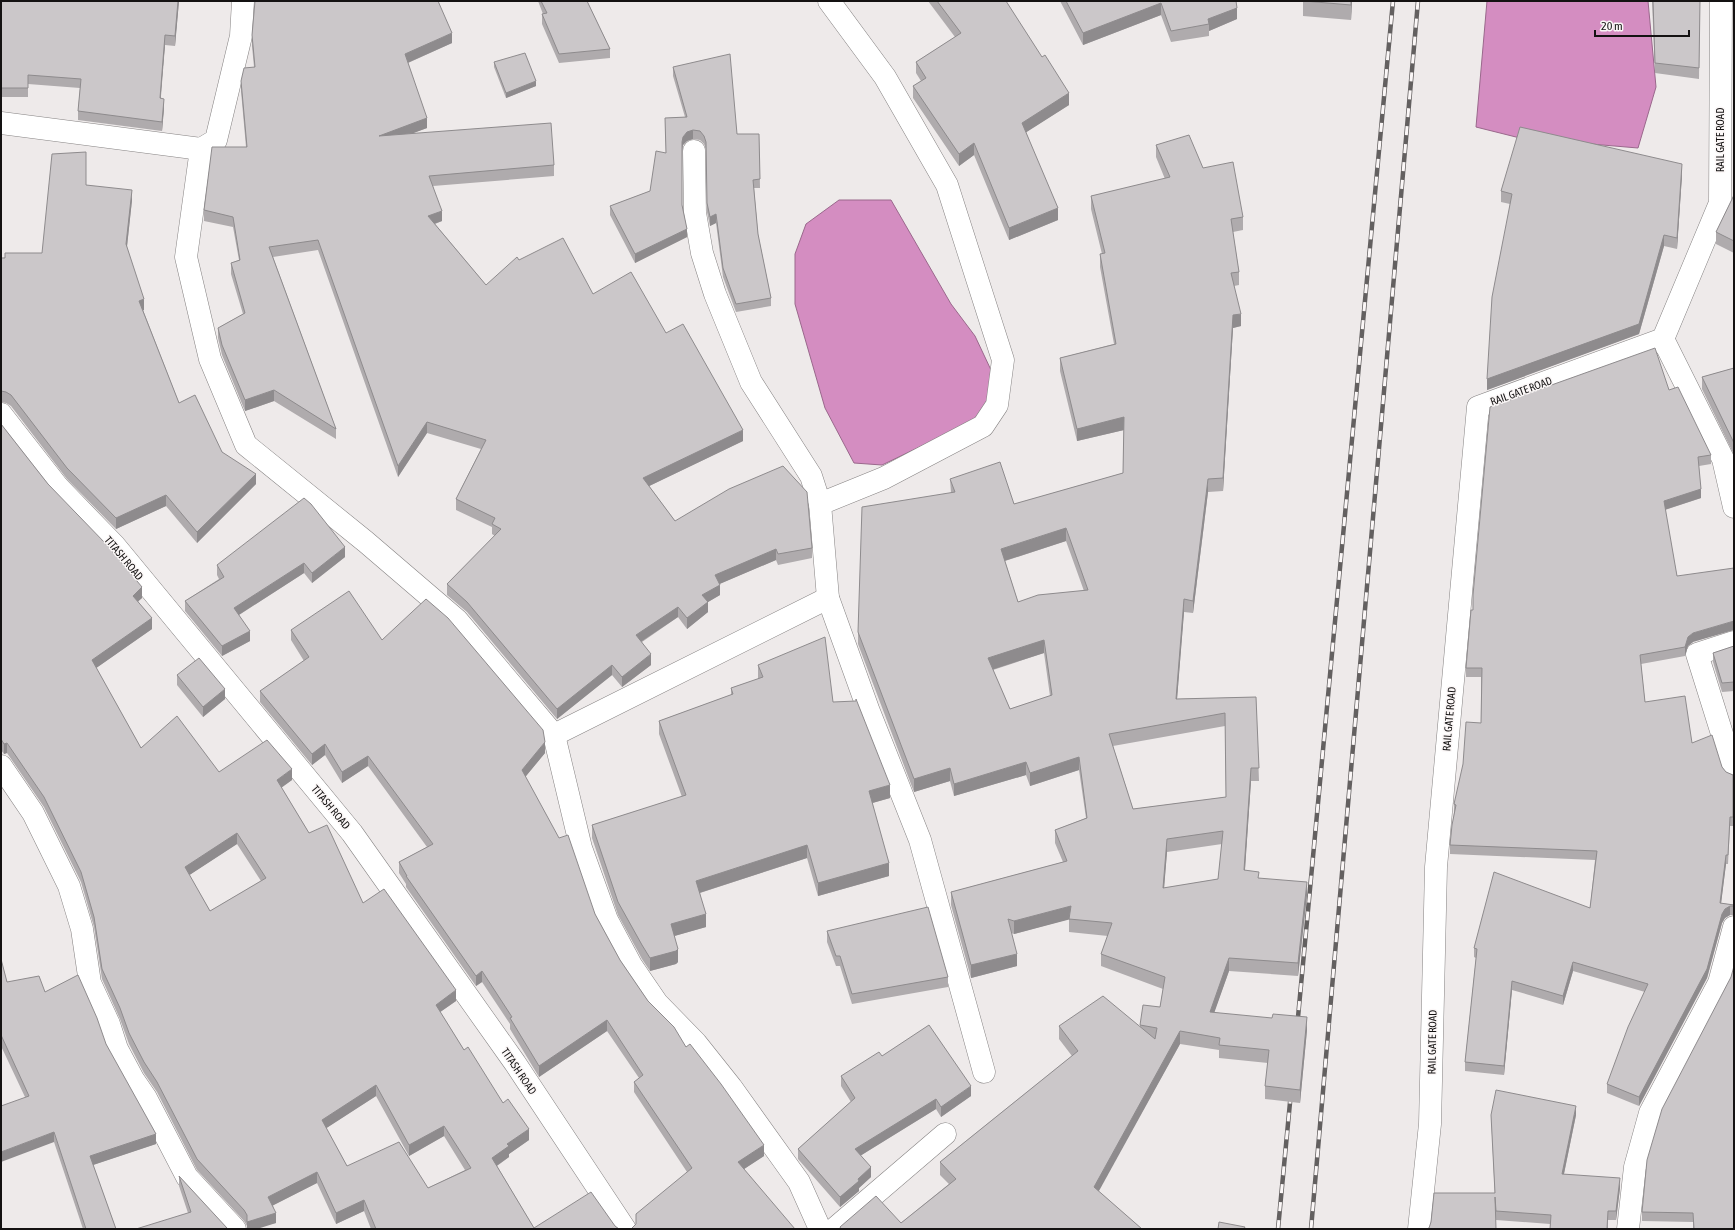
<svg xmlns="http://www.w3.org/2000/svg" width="1735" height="1230" font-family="'Asap Condensed',sans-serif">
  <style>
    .water { fill: #d48dc1; stroke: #9a688c }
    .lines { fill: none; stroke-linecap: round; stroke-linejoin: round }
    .street-casing { stroke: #868383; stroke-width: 23 }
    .street { stroke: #fff; stroke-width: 22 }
    .rail-casing { stroke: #636060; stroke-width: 4.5 }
    .rail { stroke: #fbf7f7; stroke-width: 3; stroke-dasharray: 9; stroke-linecap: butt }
    .wall { fill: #afabad; fill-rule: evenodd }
    .shaded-wall { fill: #8e8b8d }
    .building { fill: #cbc7c9; stroke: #8e8b8d; fill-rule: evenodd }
    .labels { text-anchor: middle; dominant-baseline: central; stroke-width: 3; stroke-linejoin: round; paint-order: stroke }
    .street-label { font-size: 11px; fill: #141212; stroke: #fbf7f7 }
  </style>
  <rect width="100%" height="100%" fill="#eeeaea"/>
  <!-- water -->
  <g class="water">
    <polygon points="1487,1 1648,1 1656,87 1638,148 1520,138 1476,127"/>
    <polygon points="839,200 891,200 951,304 975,336 991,370 999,394 982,417 882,465 854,463 825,408 795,304 795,254 806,224"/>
  </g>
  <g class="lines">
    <defs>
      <g id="street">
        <polyline points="243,1 241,36 216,140 201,149 186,257 210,359 246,445 366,542 457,620 554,735 828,598"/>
        <polyline points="829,1 885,77 947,185 1003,360 997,405 983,426 884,478 820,504 828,598 868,709 920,840 984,1072"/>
        <polyline points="1,123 201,149"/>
        <polyline points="694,151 695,213 702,253 715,294 751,382 811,476 820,504"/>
        <polyline points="1663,339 1723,459 1734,507"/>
        <polyline points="1,414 58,487 115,546 352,833 515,1063 625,1229"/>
        <polyline points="1734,642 1697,654 1734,772"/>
        <polyline points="554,735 581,848 607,920 631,965 657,1003 696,1043 731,1087 799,1182 820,1229"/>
        <polyline points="1,766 33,813 69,886 82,929 90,983 109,1024 117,1049 133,1079 146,1098 187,1177 235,1229"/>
        <polyline points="834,1229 945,1134"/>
        <polyline points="1419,1229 1430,1124 1436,867 1478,407 1663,339 1720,203 1721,1"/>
        <polyline points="1628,1229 1635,1167 1650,1113 1719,983 1734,927"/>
      </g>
    </defs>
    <!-- street casing -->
    <use href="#street" class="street-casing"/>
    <!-- street -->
    <use href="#street" class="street"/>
    <defs>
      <g id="rail">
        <polyline points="1297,1028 1393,1"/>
        <polyline points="1278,1229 1291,1092"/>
        <polyline points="1311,1229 1418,1"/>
      </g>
    </defs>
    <!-- rail casing -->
    <use href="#rail" class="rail-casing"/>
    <!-- rail -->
    <use href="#rail" class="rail"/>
  </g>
  <!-- wall -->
  <g class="wall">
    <polygon points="1,1 179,1 175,46 165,45 160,99 164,108 162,131 78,120 78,111 80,88 28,84 28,97 1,97"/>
    <polygon points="538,1 598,1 587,1 610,49 610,58 559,63 542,24 542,14 543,14"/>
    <polygon points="928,1 1006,1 1069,105 1026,132 1058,220 1009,240 974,155 959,166 913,98 913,86 921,81 916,73 916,62 955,37"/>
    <polygon points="1060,1 1236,1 1237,19 1209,31 1209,36 1171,42 1161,15 1083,45"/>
    <polygon points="1303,1 1352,1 1351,20 1303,16"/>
    <polygon points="1652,1 1700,1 1699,79 1655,73"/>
    <polygon points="252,35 452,43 408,63 427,128 413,133 554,165 554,176 433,186 442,221 435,224 486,285 519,260 593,294 666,333 743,441 649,486 675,521 812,548 812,558 778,565 776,560 719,584 720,595 708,602 708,612 687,629 678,617 642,642 651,665 622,687 612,675 557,719 467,612 447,595 447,584 495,536 492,534 492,527 456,510 456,499 481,449 427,433 398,477 318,250 273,257 336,429 336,439 274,401 245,411 222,355 218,338 218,328 243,314 231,274 231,263 239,260 233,227 204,221 204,210 246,147 241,91 241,81 254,67 252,46"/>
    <polygon points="494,62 536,86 506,98 494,67"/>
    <polygon points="673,67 737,134 759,134 760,188 754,188 758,234 771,298 771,306 736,312 723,277 716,223 710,226 707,212 706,150 704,144 700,140 693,139 687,141 683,145 682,150 682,205 687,237 635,263 610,215 610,206 650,191 666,153 665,118 685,117 673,76"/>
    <path d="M1156,145l47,23 40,49v13l-10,2 6,40v13l-5,1 7,40 -8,2 -10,163 -15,1 -15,121 -9,-1 -7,87 79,-2 3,84h-8l-6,89 14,8 48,17 -9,81 -69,-5 -15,41 93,18 -7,73 -35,-4v-13l3,-23 -49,-5v-8l-39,-6 -82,147 44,38h-302v-2l61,-4 48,-39 -9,-9v-13l132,-106 -13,-17v-13l81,1v-2l20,-18 3,-18 -62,-23v-12l7,-18 -39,-4v-13l-55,15 -3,-1 6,33 -46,12 -20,-73v-13l112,-30 -8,-19v-13l31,-12 -7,-48 -49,16 -4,-11 -72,21 -4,-15 -36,11 -56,-148v-12l93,-139 -1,-14 64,25 109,-31 1,-43 -47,11 -17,-70v-13l54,-14 -14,-77v-13h2l-11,-45v-13l74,-17 -9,-22zM1066,541l18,50 -66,11 -13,-41zM1044,653l6,43 -40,13 -17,-39zM1225,726l1,71 -93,12 -20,-63zM1222,844l-4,35 -54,9 3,-36z"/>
    <polygon points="1682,175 1677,249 1664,246 1639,334 1487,390 1510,204 1501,202 1501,191"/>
    <polygon points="86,185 132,200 127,247 144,310 143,310 179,403 222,452 256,484 197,543 166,506 116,529 67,479 11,406 6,403 1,402 1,258 42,253"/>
    <polygon points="1734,195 1734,253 1716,244 1716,232"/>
    <polygon points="1734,368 1734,455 1702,389 1702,377"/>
    <polygon points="1669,390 1711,455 1711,464 1699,466 1701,498 1665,510 1677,576 1693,642 1688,646 1685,656 1641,664 1645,702 1692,743 1722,767 1726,772 1733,775 1733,826 1730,826 1728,864 1726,864 1721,903 1734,905 1734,915 1730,915 1725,918 1722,923 1707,978 1639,1106 1607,1093 1607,1084 1645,992 1573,971 1563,1005 1512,990 1504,1075 1465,1071 1465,1062 1476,958 1474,957 1474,948 1590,908 1595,860 1450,854 1450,845 1454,813 1454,804 1481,723 1481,677 1466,677 1466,668 1473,610"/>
    <path d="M1,424l47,60 94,114 -4,3 14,28 -56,39 45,80 78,24 73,8 -11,7 28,46 54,70 93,98 -16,11 24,38 65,90 -20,14v3l-12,9 37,62 81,-2 4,3h-248l-7,-18 -28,13 -19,-41 -44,22 3,18 -29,6v-3l-3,-5 -47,-51 -40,-78 -13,-19 -15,-29 -9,-25 -18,-40 -8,-52 -13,-45 -37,-75 -37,-54 -3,1 -3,-4zM237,844l24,37 -51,30 -21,-36zM376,1096l33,60 35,-20 21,34 -37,18 -81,-22 -21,-38z"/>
    <polygon points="345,557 312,583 304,573 239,615 250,641 222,656 185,611 185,601 219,579 217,575 217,565"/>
    <polygon points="291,630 382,640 545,753 525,777 595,914 620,960 648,1001 686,1047 764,1156 744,1169 687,1172 634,1092 634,1082 639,1078 607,1031 539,1077 510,1029 510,1024 482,982 476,986 406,887 406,884 399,873 399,862 427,847 368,766 342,783 325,755 312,765 260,702 260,691 304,661 291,640"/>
    <polygon points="1734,646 1734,691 1722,692 1713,662 1713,653"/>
    <polygon points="758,665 833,702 890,798 872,803 889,876 818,896 807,858 700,893 706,927 674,936 678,962 676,964 650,971 642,959 618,915 592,838 592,825 682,797 659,734 659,721 731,695 731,688 758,679"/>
    <polygon points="177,675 225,699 203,717 177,685"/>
    <polygon points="827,931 948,977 948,987 852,1004 840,966 836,966 827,942"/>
    <polygon points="1,959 7,982 45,992 106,1044 156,1144 93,1165 116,1229 83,1229 54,1142 25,1097 1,1046"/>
    <polygon points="1731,977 1734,1229 1693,1229 1693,1222 1642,1221 1642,1212"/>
    <polygon points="882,1056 971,1096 941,1117 936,1109 860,1156 871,1177 859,1188 859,1191 840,1207 798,1159 798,1149 851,1102 841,1086 841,1076"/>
    <polygon points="1491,1115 1576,1115 1564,1174 1620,1188 1616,1220 1608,1220 1608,1229 1550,1229 1550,1224 1496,1220"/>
    <polygon points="179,1176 227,1229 188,1213 179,1186"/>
  </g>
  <!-- shaded-wall -->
  <g class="shaded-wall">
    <polygon points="178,1 179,1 175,46 175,36"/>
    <polygon points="1351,1 1352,1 1351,20"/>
    <polygon points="1161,3 1161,15 1083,45 1083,33"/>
    <polygon points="1237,8 1237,19 1209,31 1209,24 1208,19"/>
    <polygon points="452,33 452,43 405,64 405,54"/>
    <polygon points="165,35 165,45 160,108 160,98"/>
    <polygon points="536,81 536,86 506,98 506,93"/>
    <polygon points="1069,93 1069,105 1022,135 1022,123"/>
    <polygon points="164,99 164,108 162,131 162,122"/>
    <polygon points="427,118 427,128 379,146 379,136"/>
    <polygon points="693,130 693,139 687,141 683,145 682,151 682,142 683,137 687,132"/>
    <polygon points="974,143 974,155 959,166 959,154"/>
    <polygon points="1682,164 1682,175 1677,249 1677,238"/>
    <polygon points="132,190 132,200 126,255 126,244"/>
    <polygon points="1058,208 1058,220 1009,240 1009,228"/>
    <polygon points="442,211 442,221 428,226 428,216"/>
    <polygon points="716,214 716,223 710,226 710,217"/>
    <polygon points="687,229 687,237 635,263 635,254"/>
    <polygon points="1664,235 1664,246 1639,334 1487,390 1487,379"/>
    <polygon points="144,299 144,310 139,312 139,301"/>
    <polygon points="1241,314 1241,326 1233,328 1223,491 1223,478 1233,315"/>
    <polygon points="274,390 274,401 245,411 245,400"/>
    <polygon points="1124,417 1124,430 1077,441 1077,429"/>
    <polygon points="427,422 427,433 398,477 398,466"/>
    <polygon points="743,430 743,441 643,489 643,478"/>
    <polygon points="256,474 256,484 197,543 197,532"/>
    <polygon points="1208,479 1208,492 1193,613 1193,601"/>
    <polygon points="1701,489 1701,498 1664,510 1664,501"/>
    <polygon points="166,495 166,506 116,529 116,518"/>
    <polygon points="1066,528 1066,541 1001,562 1001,549"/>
    <polygon points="345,547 345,557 312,583 312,573"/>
    <polygon points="776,549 776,560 715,586 715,575"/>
    <polygon points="304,563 304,573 234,618 234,608"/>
    <polygon points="720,585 720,595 708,602 708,612 687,629 687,618 702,595"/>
    <polygon points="142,587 142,598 133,606 133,596"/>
    <polygon points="1184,599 1184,612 1176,712 1176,699"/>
    <polygon points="678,607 678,617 636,645 636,635"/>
    <polygon points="152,618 152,629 92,671 92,660"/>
    <polygon points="1734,621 1734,630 1693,642 1688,646 1685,656 1685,647 1688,637 1693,633"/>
    <polygon points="250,631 250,641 222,656 222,646"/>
    <polygon points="1044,640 1044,653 988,671 988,658"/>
    <polygon points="651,654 651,665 622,687 622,677"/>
    <polygon points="612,665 612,675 557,719 557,709"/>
    <polygon points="225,689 225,699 203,717 203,707"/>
    <polygon points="545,742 545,753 522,781 522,770"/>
    <polygon points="7,743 7,753 4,754 4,744"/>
    <polygon points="325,744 325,755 312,765 312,754"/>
    <polygon points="368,756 368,766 342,783 342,772"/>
    <polygon points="1079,757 1079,770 1030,786 1030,773"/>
    <polygon points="1026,762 1026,775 954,796 954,784"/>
    <polygon points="950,768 950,781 914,792 914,779"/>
    <polygon points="1251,768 1251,781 1244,883 1244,870"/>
    <polygon points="292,769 292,780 277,791 277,780"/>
    <polygon points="890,785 890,798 869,804 869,791"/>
    <polygon points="237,833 237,844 185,878 185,867"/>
    <polygon points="1167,839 1167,852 1163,901 1163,888"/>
    <polygon points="807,845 807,858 696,894 696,881"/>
    <polygon points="1726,855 1726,864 1720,912 1720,903"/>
    <polygon points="889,863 889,876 818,896 818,883"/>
    <polygon points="1307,882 1307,895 1298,976 1298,963"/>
    <polygon points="1071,906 1071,919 1014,934 1014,921"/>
    <polygon points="1730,906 1730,915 1725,918 1722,923 1707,978 1639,1106 1639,1097 1722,914 1725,909"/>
    <polygon points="706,914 706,927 671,937 671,924"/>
    <polygon points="678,949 678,962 676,964 650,971 650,958"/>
    <polygon points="1017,954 1017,966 971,978 971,965"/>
    <polygon points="1229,958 1229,971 1210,1025 1210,1012"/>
    <polygon points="1573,962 1573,971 1563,1005 1563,996"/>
    <polygon points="482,971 482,982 476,986 476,976"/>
    <polygon points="1512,981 1512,990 1504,1075 1504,1066"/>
    <polygon points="456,990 456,1001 436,1015 436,1005"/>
    <polygon points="1307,1017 1307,1030 1300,1103 1300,1090"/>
    <polygon points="607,1020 607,1031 539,1077 539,1066"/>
    <polygon points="1180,1031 1180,1044 1094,1200 1094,1187"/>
    <polygon points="376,1085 376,1096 322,1131 322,1120"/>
    <polygon points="971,1086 971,1096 941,1117 941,1107"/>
    <polygon points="936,1099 936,1109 855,1159 855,1149"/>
    <polygon points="1576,1106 1576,1115 1562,1183 1562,1174"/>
    <polygon points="444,1126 444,1136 409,1156 409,1145"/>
    <polygon points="529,1129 529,1140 509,1154 509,1157 492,1169 492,1158 507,1144"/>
    <polygon points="54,1132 54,1142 1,1162 1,1152"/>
    <polygon points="156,1134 156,1144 90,1166 90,1156"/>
    <polygon points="764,1145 764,1156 738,1173 738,1162"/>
    <polygon points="871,1167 871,1177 859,1188 859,1191 840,1207 840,1197 858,1179"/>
    <polygon points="317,1172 317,1183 268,1208 268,1197"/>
    <polygon points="1620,1178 1620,1188 1616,1220 1616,1211"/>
    <polygon points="364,1200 364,1211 336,1224 336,1213"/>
    <polygon points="276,1213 276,1223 257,1229 247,1229 247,1222"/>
  </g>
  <!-- building -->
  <g class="building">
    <polygon points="1,1 178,1 175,36 165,35 160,98 164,99 162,122 78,111 81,79 28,75 28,88 1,88"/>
    <polygon points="255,1 438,1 452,33 405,54 427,118 379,136 551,123 554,165 429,176 442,211 428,216 486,285 517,257 519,260 563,238 593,294 631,272 666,333 683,324 743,430 643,478 675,521 729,489 783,466 807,492 812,548 778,554 776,549 715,575 720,585 702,595 708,602 687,618 678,607 636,635 651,654 622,677 612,665 557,709 467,602 447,584 501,529 492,524 495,518 456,499 486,440 427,422 398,466 318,240 269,247 336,429 274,390 245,400 222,345 218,328 245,313 231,263 240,260 233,217 204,210 212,147 247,147 241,81 244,68 255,67 252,35"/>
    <polygon points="541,1 587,1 610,49 559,54 542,14 547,13"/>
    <polygon points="937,1 1006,1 1042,57 1045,55 1069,93 1022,123 1058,208 1009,228 974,143 959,154 913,86 926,78 916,62 961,33"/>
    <polygon points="1066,1 1236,1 1237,8 1208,19 1209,24 1171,31 1161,3 1083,33"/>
    <polygon points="1304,1 1351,1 1351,5"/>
    <polygon points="1653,1 1700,1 1699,68 1655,63"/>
    <polygon points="525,53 536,81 506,93 494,62"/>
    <polygon points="730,54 737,134 759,134 760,179 753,180 758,234 771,298 736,304 723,268 716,214 710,217 707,203 706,142 704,136 700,131 693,130 687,132 683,137 682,142 682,205 687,229 635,254 610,206 650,191 656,151 666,153 665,118 687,117 673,67"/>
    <polygon points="1520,127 1682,164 1677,238 1664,235 1639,324 1487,379 1492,297 1512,194 1501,191"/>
    <path d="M1189,135l14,33 30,-6 10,55 -12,2 8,53 -8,1 10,41 -8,1 -10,163 -15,1 -15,122 -9,-2 -8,100 80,-2 3,71h-8l-7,102 15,2 -1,6 49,4 -9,81 -69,-5 -19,54 62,6 1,-4 34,3 -7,73 -35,-4 4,-36 -50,-5 1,-7 -40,-7 -86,156 48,42h-301l-1,-2 36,-31 25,27 55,-44 -16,-17 138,-111 -19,-25 44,-30 52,43 2,-11 -17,-3 3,-20 17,2 5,-30 -64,-23 11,-31 -43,-4 2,-13 -57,15 -6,-2 9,35 -46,11 -20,-73 116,-31 -12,-31 32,-12 -8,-61 -49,16 -4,-11 -72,22 -4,-16 -36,11 -56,-147 4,-125 93,-15 -5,-13 50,-17 14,42 109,-31 1,-56 -47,12 -17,-71 56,-14 -16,-90 5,-1 -14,-57 79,-19 -14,-32zM1066,528l22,62 -50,5 -20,7 -17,-53zM1044,640l8,55 -42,14 -22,-51zM1225,713l1,84 -93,12 -24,-75zM1223,831l-5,48 -55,9 4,-49z"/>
    <polygon points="86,152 86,185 132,190 126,244 144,299 139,301 179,403 195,395 222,452 256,474 197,532 166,495 116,518 67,468 11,395 6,392 1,391 1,258 5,258 5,253 42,253 52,154"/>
    <polygon points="1734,195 1734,241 1716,232"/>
    <polygon points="1655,348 1669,390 1678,387 1711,455 1698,457 1701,489 1664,501 1677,576 1734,568 1734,621 1693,633 1688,637 1685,647 1640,655 1645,702 1685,696 1692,743 1712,735 1722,767 1726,772 1733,775 1733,817 1730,817 1728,855 1726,855 1720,903 1734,905 1734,906 1730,906 1725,909 1722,914 1707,969 1639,1097 1607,1084 1628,1027 1648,984 1573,962 1563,996 1512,981 1504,1066 1465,1062 1477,949 1474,948 1494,872 1590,908 1597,851 1450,845 1452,825 1456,805 1454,804 1463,764 1466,722 1481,723 1482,668 1466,668 1471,610 1473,610 1473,595 1490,407"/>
    <polygon points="1734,368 1734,443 1702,377"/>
    <path d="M1,424l47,60 58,60 36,43 -9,9 19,22 -60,42 49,88 36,-32 42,56 48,-32 25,29 -15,11 32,53 18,-8 36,78 21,-14 72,101 -20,15 28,45 4,-3 35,56 5,-4 21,30 -22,15 2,2 -17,12 42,70 57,-36 24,34 4,3h-243l-12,-29 -28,13 -19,-41 -49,25 8,16 -29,9v-7l-3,-5 -47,-51 -40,-77 -13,-20 -15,-29 -9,-25 -18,-39 -8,-52 -13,-45 -37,-75 -37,-54 -3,1 -3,-5zM237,833l29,45 -56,33 -25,-44zM376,1085l33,60 35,-19 27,42 -43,20 -29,-46 -52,24 -25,-46z"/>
    <polygon points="304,498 311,504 345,547 312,573 304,563 234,608 250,631 222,646 185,601 224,577 217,565"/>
    <polygon points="349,591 382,640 426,599 448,618 543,730 545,742 522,770 559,838 568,835 595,914 620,960 648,1001 674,1027 686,1047 690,1044 721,1084 764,1145 738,1162 795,1229 631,1229 636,1224 636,1214 692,1168 634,1082 643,1075 607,1020 539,1066 510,1018 512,1017 482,971 476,976 406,876 407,876 399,862 433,844 368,756 342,772 325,744 312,754 260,691 309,657 291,630"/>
    <polygon points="825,637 833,702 856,701 856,699 890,785 869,791 889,863 818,883 807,845 696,881 706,914 671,924 678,949 676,951 650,958 642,945 618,902 592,825 686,795 659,721 733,694 731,688 763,677 758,665"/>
    <polygon points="1734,646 1734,682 1722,683 1713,653"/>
    <polygon points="199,658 225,689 203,707 177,675"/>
    <polygon points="928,907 948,977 852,994 840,956 836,956 827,931"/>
    <polygon points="1,959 7,982 39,976 45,992 78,975 97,1018 106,1044 156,1134 90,1156 116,1229 86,1229 54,1132 1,1152 1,1106 29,1096 1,1035"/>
    <polygon points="1734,966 1734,1229 1694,1229 1693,1213 1642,1212 1647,1160 1662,1109 1731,977"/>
    <polygon points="929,1025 971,1086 941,1107 936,1099 855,1149 871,1167 858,1179 859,1181 840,1197 798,1149 855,1098 841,1076 879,1052 882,1056"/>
    <polygon points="1496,1090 1576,1106 1562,1174 1620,1178 1616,1211 1608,1211 1607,1229 1550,1229 1551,1215 1496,1211 1495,1197 1496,1229 1427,1229 1429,1228 1431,1222 1434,1193 1495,1193 1491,1115"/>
    <polygon points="179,1176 227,1228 223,1229 136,1229 191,1212"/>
    <polygon points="1219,1222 1245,1227 1244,1229 1218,1229"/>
  </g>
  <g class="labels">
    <!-- street labels -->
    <g class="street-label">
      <text transform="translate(1720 140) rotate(-90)">RAIL GATE ROAD</text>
      <text transform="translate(1521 391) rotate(-20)">RAIL GATE ROAD</text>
      <text transform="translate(124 558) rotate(50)">TITASH ROAD</text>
      <text transform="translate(1449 719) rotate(-85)">RAIL GATE ROAD</text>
      <text transform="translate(331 807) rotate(50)">TITASH ROAD</text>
      <text transform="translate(1432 1042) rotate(-89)">RAIL GATE ROAD</text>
      <text transform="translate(519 1071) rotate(56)">TITASH ROAD</text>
    </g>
  </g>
  <!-- border -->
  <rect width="1735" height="1230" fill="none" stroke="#141212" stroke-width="4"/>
  <!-- scale -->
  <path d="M1595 30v6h94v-6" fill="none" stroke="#141212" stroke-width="2"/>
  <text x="1601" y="30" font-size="12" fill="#141212" stroke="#fbf7f7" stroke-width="3" paint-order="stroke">20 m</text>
</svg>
